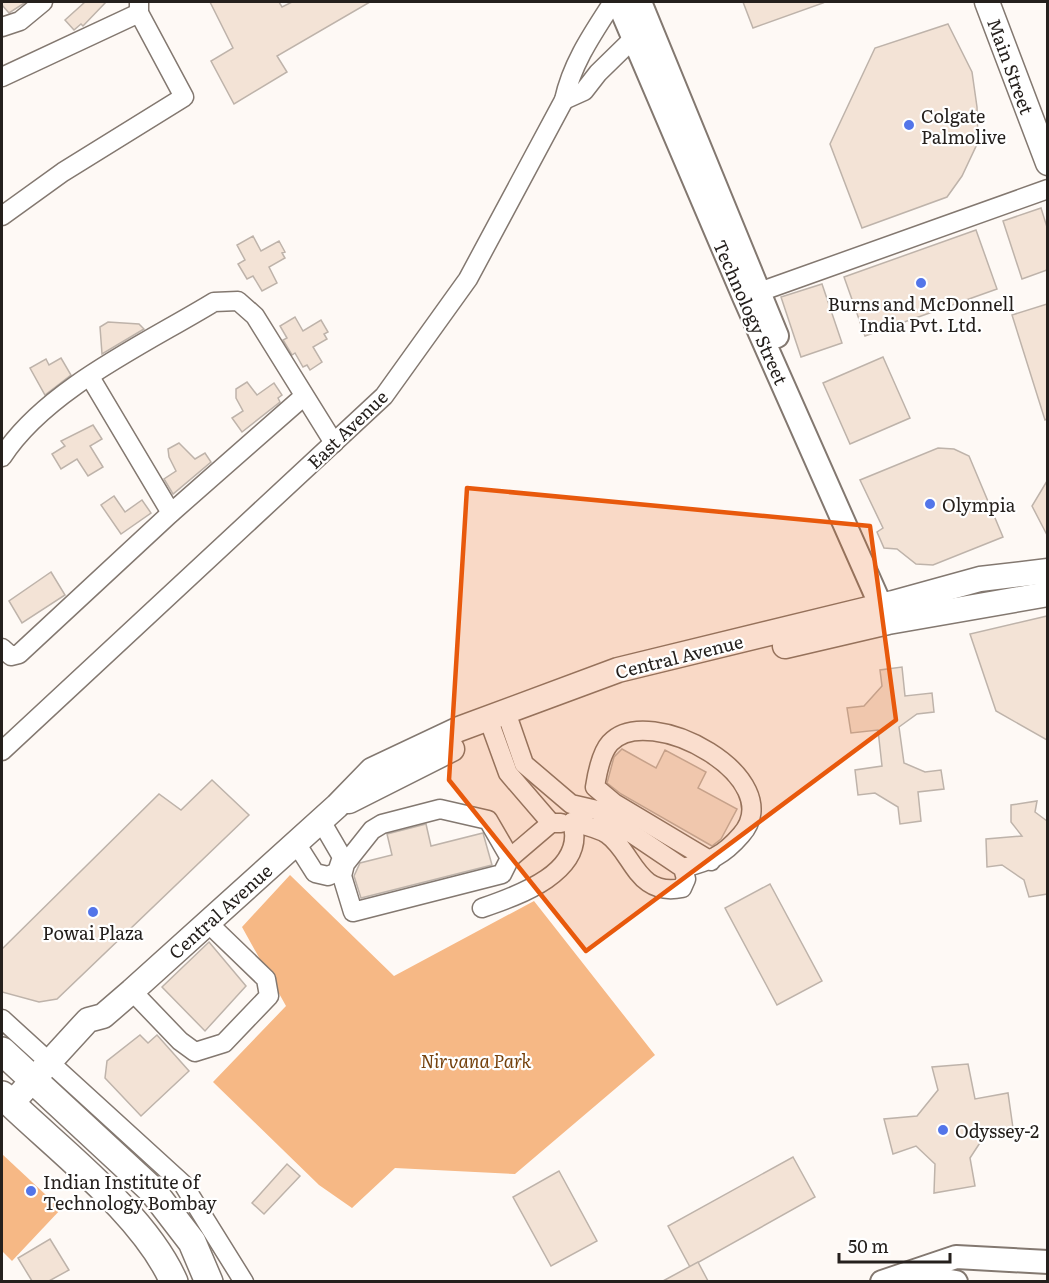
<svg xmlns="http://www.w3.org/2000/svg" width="1049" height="1283" font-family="Literata,serif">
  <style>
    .green { fill: #f6b885 }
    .building { fill: #f3e3d6; stroke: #beb3aa; stroke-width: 1.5 }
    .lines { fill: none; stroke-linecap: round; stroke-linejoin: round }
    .minor-casing { stroke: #837870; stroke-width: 21 }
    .tertiary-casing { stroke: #837870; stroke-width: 26 }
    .secondary-casing { stroke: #837870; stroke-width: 27 }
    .primary-casing { stroke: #837870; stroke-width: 30 }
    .minor { stroke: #fff; stroke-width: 18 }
    .tertiary { stroke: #fff; stroke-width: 22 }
    .secondary { stroke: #fff; stroke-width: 24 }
    .primary { stroke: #fff; stroke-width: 27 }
    .marked { fill: #e8590c; fill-opacity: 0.2; stroke: #e8590c; stroke-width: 4.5; stroke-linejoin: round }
    .poi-dot { fill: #5375e9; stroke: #fff; stroke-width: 2 }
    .labels { text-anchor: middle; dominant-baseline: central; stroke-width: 4.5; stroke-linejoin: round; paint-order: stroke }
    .street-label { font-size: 18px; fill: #25201d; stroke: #fff }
    .poi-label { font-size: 18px; fill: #25201d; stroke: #fff; text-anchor: start }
    .park-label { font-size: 18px; font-style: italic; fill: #75420e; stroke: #fff }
  </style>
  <rect width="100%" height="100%" fill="#fef9f5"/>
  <!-- green -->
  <g class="green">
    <polygon points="290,875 394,976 534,901 655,1055 515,1174 395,1168 352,1208 319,1185 213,1082 286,1006 242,927"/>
    <polygon points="2,1154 61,1209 12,1261 2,1251"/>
  </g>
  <!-- building -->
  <g class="building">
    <polygon points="2,2 26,2 9,13 2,5"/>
    <polygon points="85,2 106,2 83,26 81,24 74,30 65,20"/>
    <polygon points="210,2 279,2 282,7 292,2 370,2 277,56 287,72 234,104 211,61 233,48"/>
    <polygon points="743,2 822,2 823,3 753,28"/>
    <polygon points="948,24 972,72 977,107 978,142 962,176 947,197 862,228 830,144 875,48"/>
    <polygon points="1041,208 1047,227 1047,270 1022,279 1003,221"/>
    <polygon points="976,230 997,289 865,336 844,277"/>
    <polygon points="253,236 261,251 279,241 285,252 282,253 285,258 269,267 277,283 262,291 253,276 247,279 238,264 245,260 237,245"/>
    <polygon points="822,284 842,343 801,357 781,297"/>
    <polygon points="1047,304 1047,419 1045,420 1012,315"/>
    <polygon points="295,317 303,331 321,320 328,332 324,334 327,339 313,347 322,362 310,370 307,365 303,367 295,353 292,355 283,340 287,338 280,326"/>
    <polygon points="108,322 139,324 144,329 102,354 100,327"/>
    <polygon points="883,357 910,418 850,444 823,383"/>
    <polygon points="61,358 71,375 45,395 30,368 46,359 49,365"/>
    <polygon points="247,382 257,395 274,383 282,395 278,398 280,402 242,432 232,418 243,411 236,398 236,389"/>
    <polygon points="93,425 102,439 90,446 103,467 88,476 77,459 61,469 52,454 65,446 61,441"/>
    <polygon points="179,443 195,459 205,453 211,462 173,494 164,479 176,471 169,457 168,449"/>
    <polygon points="938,448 954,449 969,456 1003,537 933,565 916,564 897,549 884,548 877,532 883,528 860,480"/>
    <polygon points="1047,481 1047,535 1032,506"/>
    <polygon points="114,496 125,512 142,500 151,513 121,534 101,505"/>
    <polygon points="51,572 65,595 22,623 9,601"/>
    <polygon points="1047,616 1047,740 996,711 970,634"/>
    <polygon points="902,667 905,696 932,693 934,712 917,714 899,727 904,763 925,772 941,770 944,789 918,792 921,821 900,824 898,807 875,793 858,795 855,770 882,766 878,730 851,733 847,708 864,706 882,686 880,670"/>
    <polygon points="622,749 656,768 665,750 706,772 698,788 737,809 721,839 712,846 621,794 607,783 614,757"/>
    <polygon points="212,780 249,815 57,999 39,1002 2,992 2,949 159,794 181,810"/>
    <polygon points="1037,801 1035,812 1047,821 1047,894 1029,897 1024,880 1002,865 987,867 986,839 1022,836 1011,822 1011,805"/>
    <polygon points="426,824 431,846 483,833 492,865 361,898 354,876 360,863 392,855 387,834"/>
    <polygon points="770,884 822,981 777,1005 725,908"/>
    <polygon points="209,942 246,986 205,1031 162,987"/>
    <polygon points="140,1035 148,1043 157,1035 189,1071 141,1116 105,1078 107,1061"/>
    <polygon points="968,1064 975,1099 1008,1093 1013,1128 987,1132 970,1158 975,1186 934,1193 935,1164 916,1146 893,1154 884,1119 917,1116 938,1090 932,1067"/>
    <polygon points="793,1157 815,1197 690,1267 668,1226"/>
    <polygon points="287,1164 300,1176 264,1214 252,1203"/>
    <polygon points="559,1171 597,1241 551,1266 513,1197"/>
    <polygon points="50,1239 69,1270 49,1281 32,1281 18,1258"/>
    <polygon points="698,1262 708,1281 663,1281"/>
  </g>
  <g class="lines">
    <defs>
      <g id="minor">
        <polyline points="2,27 20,21 43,2"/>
        <polyline points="2,77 139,13"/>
        <polyline points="564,100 584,91 598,73 642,30"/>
        <polyline points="2,216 63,172 184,97 139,13 139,2"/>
        <polyline points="748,296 1048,189"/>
        <polyline points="90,377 171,513"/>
        <path d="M2,457c44,-68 143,-113 212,-155l24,-1 17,15 79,127"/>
        <polyline points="2,648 11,656 19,654 171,513 303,397"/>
        <path d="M506,712l18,52 47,40 26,6 86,58 3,11 -4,9c-46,9 -48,-35 -75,-54 -9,-6 -24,-9 -35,-12"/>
        <polyline points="488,718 508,773 551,823"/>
        <path d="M2,751l382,-355 84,-117 96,-179c8,-37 29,-67 49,-98"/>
        <polygon points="440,809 488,820 510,858 502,874 353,912 342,876 345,864 372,830 382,824"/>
        <polyline points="296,843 315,873 328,876 337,872 342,857 321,821"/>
        <polyline points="510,858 551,823 561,823"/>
        <path d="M683,868c27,-7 40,-12 58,-33 50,-56 -92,-135 -131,-92 -9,10 -13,31 -15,44l19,16 97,58"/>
        <path d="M482,908c35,-12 106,-36 90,-86"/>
        <polyline points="132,991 180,1041 195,1052 224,1043 269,996 266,979 208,923"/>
        <polyline points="2,1019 183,1184 244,1282"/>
      </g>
      <g id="tertiary">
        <polyline points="618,2 744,297 888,622"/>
        <polyline points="640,2 777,336"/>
        <polyline points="910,1274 956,1282"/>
        <polyline points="882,1282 956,1257 1048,1262"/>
      </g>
      <g id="secondary">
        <polyline points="987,2 1048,163"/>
        <polyline points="785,646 888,622 1048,594"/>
        <polyline points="349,801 452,749"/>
        <polyline points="11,1104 88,1020 103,1016 132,991 337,806 372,770 459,729 618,670 893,603 980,579 1048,571"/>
      </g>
      <g id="primary">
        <polyline points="2,1051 152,1190 192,1242 209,1282"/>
        <path d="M2,1095c54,53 142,118 172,187"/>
      </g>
    </defs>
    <!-- minor casing -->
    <use href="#minor" class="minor-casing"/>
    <!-- tertiary casing -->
    <use href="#tertiary" class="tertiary-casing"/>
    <!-- secondary casing -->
    <use href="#secondary" class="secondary-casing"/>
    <!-- primary casing -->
    <use href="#primary" class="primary-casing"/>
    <!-- minor -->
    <use href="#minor" class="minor"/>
    <!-- tertiary -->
    <use href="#tertiary" class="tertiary"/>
    <!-- secondary -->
    <use href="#secondary" class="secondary"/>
    <!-- primary -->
    <use href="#primary" class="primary"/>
  </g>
  <!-- marked area -->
  <path class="marked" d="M467,488l403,38 26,194 -310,231 -137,-171z"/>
  <!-- markers -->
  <g class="poi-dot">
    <circle cx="909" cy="125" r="6"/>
    <circle cx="921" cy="283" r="6"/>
    <circle cx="930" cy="504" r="6"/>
    <circle cx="93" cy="912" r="6"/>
    <circle cx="943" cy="1130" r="6"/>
    <circle cx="31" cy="1191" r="6"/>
  </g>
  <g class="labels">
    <!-- street labels -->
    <g class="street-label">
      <text transform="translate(1011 66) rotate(70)">Main Street</text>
      <text transform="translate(751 312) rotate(66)">Technology Street</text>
      <text transform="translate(347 429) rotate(-44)">East Avenue</text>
      <text transform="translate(679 656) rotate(-14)">Central Avenue</text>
      <text transform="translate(220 911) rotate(-42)">Central Avenue</text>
    </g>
    <!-- poi labels -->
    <g class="poi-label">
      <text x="921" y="115">Colgate<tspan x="921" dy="21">Palmolive</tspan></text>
      <text x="921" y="303" text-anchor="middle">Burns and McDonnell<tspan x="921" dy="21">India Pvt. Ltd.</tspan></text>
      <text x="942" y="504">Olympia</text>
      <text x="93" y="932" text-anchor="middle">Powai Plaza</text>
      <text x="955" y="1130">Odyssey-2</text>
      <text x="43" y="1181">Indian Institute of<tspan x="43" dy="21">Technology Bombay</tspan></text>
    </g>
    <!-- park labels -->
    <g class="park-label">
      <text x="476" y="1060">Nirvana Park</text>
    </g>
  </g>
  <!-- border -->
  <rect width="1049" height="1283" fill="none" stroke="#25201d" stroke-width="6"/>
  <!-- scale -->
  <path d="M839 1253v9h111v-9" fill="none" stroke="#25201d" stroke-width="3"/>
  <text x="848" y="1253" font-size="18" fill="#25201d" stroke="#ffffff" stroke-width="4.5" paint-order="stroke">50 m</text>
</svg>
